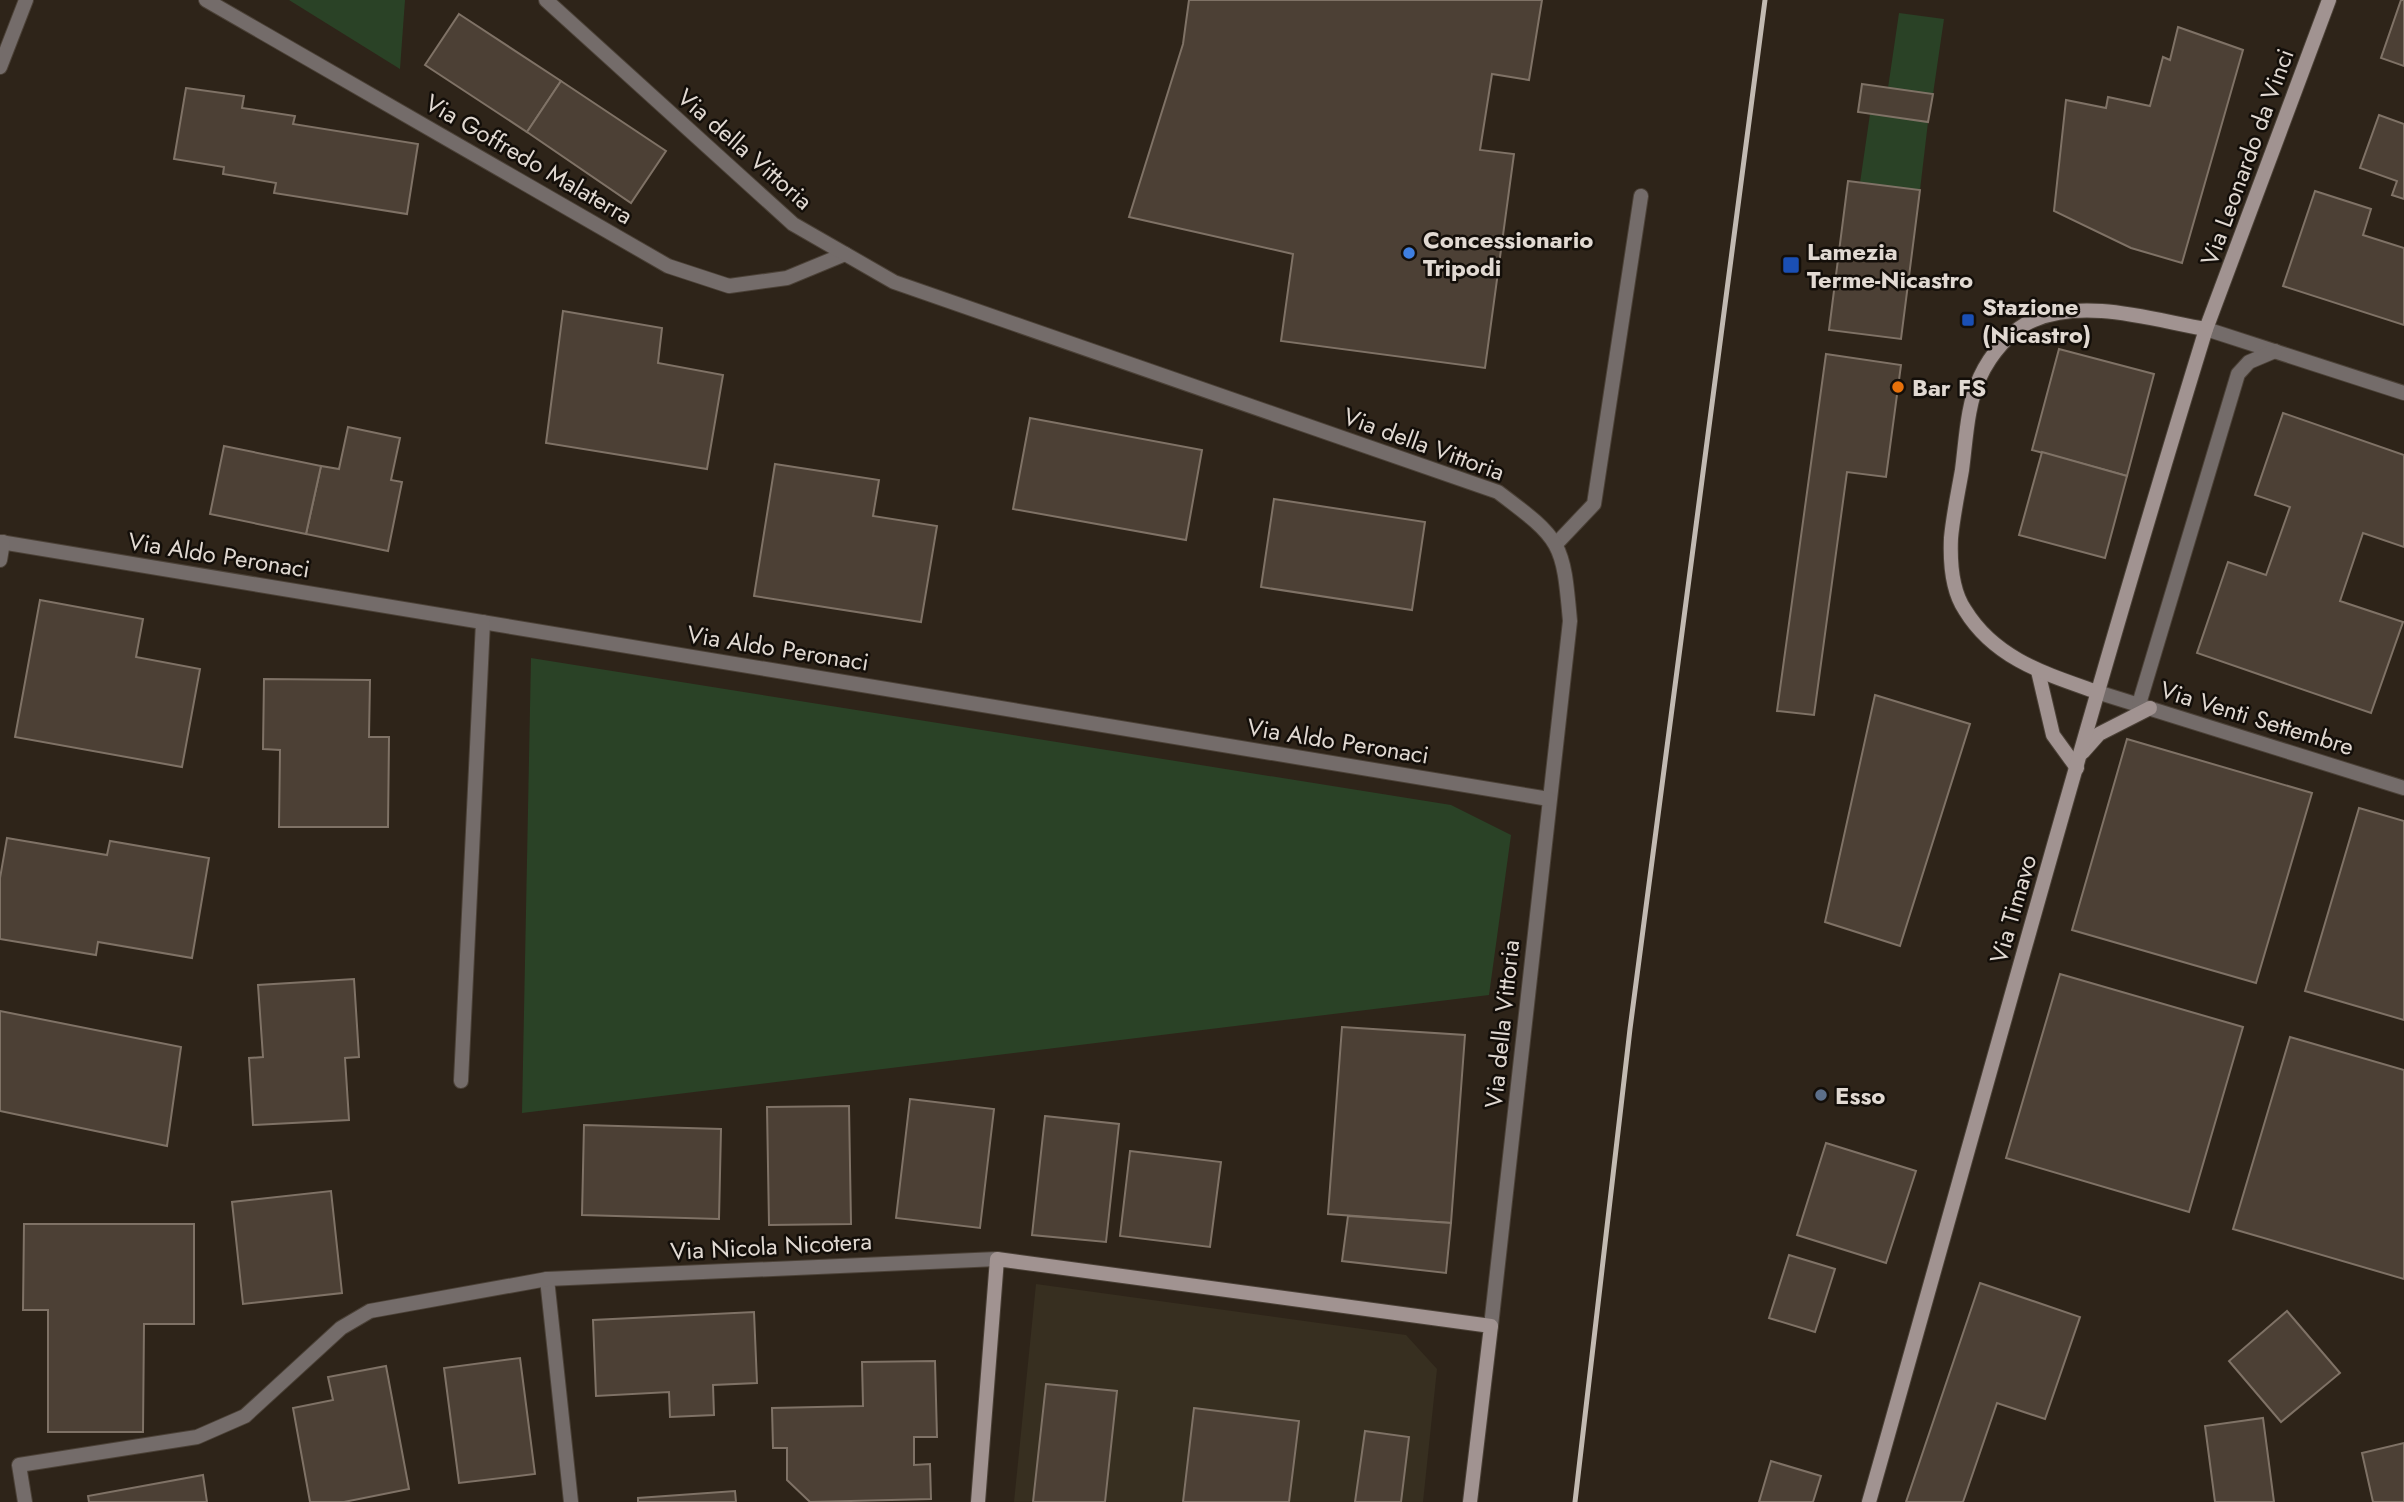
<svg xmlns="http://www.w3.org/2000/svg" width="2404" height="1502" font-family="Jost,sans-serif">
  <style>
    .industrial { fill: #372f20 }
    .green { fill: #2a4226 }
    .building { fill: #4c4035; stroke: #7f7266; stroke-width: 2 }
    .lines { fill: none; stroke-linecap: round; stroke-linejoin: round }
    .lane-casing { stroke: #4b4137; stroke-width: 16 }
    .street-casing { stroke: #4b4137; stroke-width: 16 }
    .secondary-casing { stroke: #4b4137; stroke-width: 16 }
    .lane { stroke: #746c6a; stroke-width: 14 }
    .street { stroke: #746c6a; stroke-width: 14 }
    .secondary { stroke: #a19391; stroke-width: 14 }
    .rail { stroke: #c2bab2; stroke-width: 5 }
    .shop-dot { fill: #3f7fe0; stroke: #130e09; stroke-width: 2.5 }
    .transit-dot { fill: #1a4fb4; stroke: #130e09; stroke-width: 2.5 }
    .food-dot { fill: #e8710a; stroke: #130e09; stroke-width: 2.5 }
    .service-dot { fill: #5c6f8a; stroke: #130e09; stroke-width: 2.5 }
    .labels { text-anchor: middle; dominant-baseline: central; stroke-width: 5; stroke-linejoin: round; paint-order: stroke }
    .street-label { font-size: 24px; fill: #e1d9d2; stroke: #130e09 }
    .poi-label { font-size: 24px; font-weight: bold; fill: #e1d9d2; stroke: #130e09; text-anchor: start }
  </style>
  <rect width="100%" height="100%" fill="#2e2419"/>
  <!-- industrial -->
  <polygon class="industrial" points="1036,1284 1406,1335 1437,1369 1423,1502 1014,1502"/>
  <!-- green -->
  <g class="green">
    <polygon points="289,0 405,0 400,69"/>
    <polygon points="1899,13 1944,19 1933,94 1888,88"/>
    <polygon points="1870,114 1928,122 1920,190 1860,183"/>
    <polygon points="531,658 1451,805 1511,835 1489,995 522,1113"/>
  </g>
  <!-- building -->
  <g class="building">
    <polygon points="1189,0 1542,0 1529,80 1492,74 1480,150 1514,154 1485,368 1281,341 1293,254 1129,217 1183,44"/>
    <polygon points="2401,0 2404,0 2404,66 2381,58"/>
    <polygon points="459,14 561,81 527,132 425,65"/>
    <polygon points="2178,27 2243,50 2182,263 2131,248 2054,211 2066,100 2106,108 2108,97 2150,106 2163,57 2170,60"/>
    <polygon points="561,81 666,151 631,203 527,132"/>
    <polygon points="1862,84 1933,94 1928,122 1858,112"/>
    <polygon points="186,88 244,96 242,108 295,116 293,124 418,144 407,214 274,193 276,183 223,174 224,167 174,159"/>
    <polygon points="2379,115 2404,124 2404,199 2392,195 2397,181 2360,168"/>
    <polygon points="1848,181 1920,190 1901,339 1829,330"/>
    <polygon points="2315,191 2371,209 2363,235 2404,248 2404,325 2283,286"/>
    <polygon points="563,311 662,328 658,363 723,375 707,469 546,443"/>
    <polygon points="2059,349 2154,374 2127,476 2032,450"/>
    <polygon points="1826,354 1901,365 1886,477 1847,472 1814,715 1777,711"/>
    <polygon points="2283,413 2404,455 2404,547 2363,533 2340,601 2403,622 2371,713 2197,653 2228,562 2266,575 2290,507 2255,495"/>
    <polygon points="1030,418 1202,450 1186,540 1013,509"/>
    <polygon points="348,427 400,438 391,480 402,482 388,551 306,534 321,466 339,469"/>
    <polygon points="224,446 321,466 306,534 210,514"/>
    <polygon points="2042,452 2127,476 2105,558 2019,535"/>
    <polygon points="775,464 879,480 873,516 937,526 921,622 754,596"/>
    <polygon points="1274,499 1425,522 1412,610 1261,587"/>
    <polygon points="40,600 143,619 136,657 200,669 182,767 15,737"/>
    <polygon points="264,679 370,680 369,737 389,737 388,827 279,827 280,750 263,749"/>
    <polygon points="1875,695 1970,724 1900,946 1825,922"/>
    <polygon points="2127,739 2312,793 2256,983 2072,930"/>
    <polygon points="2359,808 2404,821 2404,1020 2305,991"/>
    <polygon points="7,838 107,855 110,841 209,858 192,958 98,942 96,955 0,939 0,878"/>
    <polygon points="2060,974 2243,1027 2189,1212 2006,1158"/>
    <polygon points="354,979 359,1057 345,1058 349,1120 253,1125 249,1058 263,1057 258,985"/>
    <polygon points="0,1011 181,1047 167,1146 0,1111"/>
    <polygon points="1342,1027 1465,1035 1451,1223 1328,1214"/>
    <polygon points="2290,1037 2404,1070 2404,1279 2233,1229"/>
    <polygon points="910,1099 994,1109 980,1228 896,1218"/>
    <polygon points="849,1106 851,1224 769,1225 767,1107"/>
    <polygon points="1045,1116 1119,1124 1106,1242 1032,1235"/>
    <polygon points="584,1125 721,1129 719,1219 582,1215"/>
    <polygon points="1826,1143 1916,1171 1886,1263 1797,1235"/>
    <polygon points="1130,1151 1221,1162 1210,1247 1120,1236"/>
    <polygon points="331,1191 342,1293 243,1304 232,1202"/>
    <polygon points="1348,1216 1451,1223 1446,1273 1342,1261"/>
    <polygon points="24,1224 194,1224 194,1324 144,1324 143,1432 48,1432 48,1310 23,1310"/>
    <polygon points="1789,1255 1835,1269 1815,1332 1769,1318"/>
    <polygon points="1980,1283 2080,1317 2045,1419 1997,1403 1963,1502 1906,1502"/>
    <polygon points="2287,1311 2340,1373 2281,1422 2229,1361"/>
    <polygon points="754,1312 757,1383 713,1385 714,1415 670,1417 669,1392 596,1396 593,1320"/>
    <polygon points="520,1358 535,1474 459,1483 444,1368"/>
    <polygon points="935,1361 937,1437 914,1437 914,1465 930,1464 931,1499 810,1502 787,1480 787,1448 773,1448 772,1408 863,1406 862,1362"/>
    <polygon points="386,1366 409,1489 344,1502 310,1502 293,1408 333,1400 328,1377"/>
    <polygon points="1046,1384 1117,1391 1105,1502 1033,1502"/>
    <polygon points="1194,1408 1299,1421 1289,1502 1183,1502"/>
    <polygon points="2263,1418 2274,1502 2215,1502 2205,1426"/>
    <polygon points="1365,1431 1409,1437 1401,1502 1355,1502"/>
    <polygon points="2404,1443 2404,1502 2373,1502 2362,1453"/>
    <polygon points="1771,1461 1821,1476 1813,1502 1759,1502"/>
    <polygon points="203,1475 207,1502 89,1502 88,1496"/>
    <polygon points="735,1491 736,1502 638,1502 638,1498"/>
  </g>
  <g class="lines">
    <defs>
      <polyline id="lane" points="1557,543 1594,504 1641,196"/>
      <g id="street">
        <polyline points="206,0 668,266 729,286 787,278 845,254"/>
        <path d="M546,0l247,224 101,58 604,210c64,48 65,50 72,129l-79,705"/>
        <polyline points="0,67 26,0"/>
        <polyline points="2206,329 2404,393"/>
        <polyline points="0,542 1549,799"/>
        <polyline points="0,560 3,542"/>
        <polyline points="2097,692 2404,788"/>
        <polyline points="2139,704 2238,374 2249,362 2275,351"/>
        <polyline points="461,1081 483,622"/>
        <polyline points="547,1279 571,1502"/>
        <polyline points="25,1502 19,1465 197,1437 245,1416 341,1328 370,1311 547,1279 997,1259"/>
      </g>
      <g id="secondary">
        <polyline points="2038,671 2053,735 2077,768"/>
        <path d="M2097,692c-51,-18 -102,-33 -132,-82 -13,-19 -15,-49 -14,-72 2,-22 7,-45 11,-68 4,-30 5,-65 18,-93 10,-22 31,-48 54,-57 52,-22 119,0 172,9"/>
        <polyline points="2083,752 2099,734 2150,708"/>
        <polyline points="978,1502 997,1259 1491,1326 1470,1502"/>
        <path d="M1869,1502c111,-391 217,-784 337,-1173l123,-329"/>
      </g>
    </defs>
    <!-- lane casing -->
    <use href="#lane" class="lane-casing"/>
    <!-- street casing -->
    <use href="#street" class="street-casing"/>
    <!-- secondary casing -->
    <use href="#secondary" class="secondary-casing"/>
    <!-- lane -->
    <use href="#lane" class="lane"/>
    <!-- street -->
    <use href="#street" class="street"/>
    <!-- secondary -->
    <use href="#secondary" class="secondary"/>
    <!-- rail -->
    <polyline class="rail" points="1575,1502 1630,1029 1765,0"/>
  </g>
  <!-- markers -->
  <circle class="shop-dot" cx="1409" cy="253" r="7"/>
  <g class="transit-dot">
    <rect x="1782" y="256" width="18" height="18" rx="3.5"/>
    <rect x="1961" y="313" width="14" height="14" rx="3.5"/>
  </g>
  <circle class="food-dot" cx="1898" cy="387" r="7"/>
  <circle class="service-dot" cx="1821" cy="1095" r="7"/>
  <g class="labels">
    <!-- street labels -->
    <g class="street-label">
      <text transform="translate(745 149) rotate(41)">Via della Vittoria</text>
      <text transform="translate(2247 157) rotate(-70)">Via Leonardo da Vinci</text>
      <text transform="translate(529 159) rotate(30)">Via Goffredo Malaterra</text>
      <text transform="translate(1424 444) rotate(20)">Via della Vittoria</text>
      <text transform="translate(219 555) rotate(9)">Via Aldo Peronaci</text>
      <text transform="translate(778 648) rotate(9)">Via Aldo Peronaci</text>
      <text transform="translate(2257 718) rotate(17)">Via Venti Settembre</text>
      <text transform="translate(1338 741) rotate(9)">Via Aldo Peronaci</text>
      <text transform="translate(2013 909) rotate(-74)">Via Timavo</text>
      <text transform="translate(1502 1024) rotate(-84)">Via della Vittoria</text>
      <text transform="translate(771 1246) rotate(-3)">Via Nicola Nicotera</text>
    </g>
    <!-- poi labels -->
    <g class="poi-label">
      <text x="1423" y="239">Concessionario<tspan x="1423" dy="28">Tripodi</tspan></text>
      <text x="1807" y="251">Lamezia<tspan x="1807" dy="28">Terme-Nicastro</tspan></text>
      <text x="1982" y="306">Stazione<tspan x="1982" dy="28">(Nicastro)</tspan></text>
      <text x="1912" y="387">Bar FS</text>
      <text x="1835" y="1095">Esso</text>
    </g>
  </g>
</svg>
